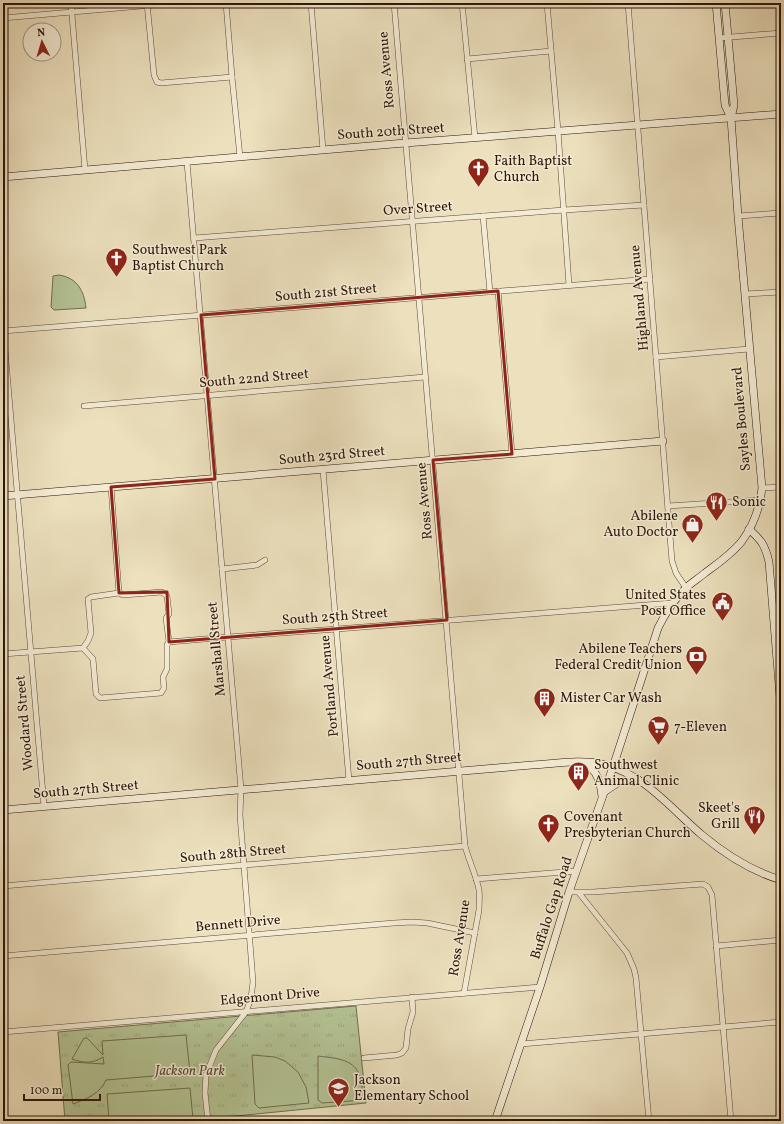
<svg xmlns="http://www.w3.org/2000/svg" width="784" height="1124" font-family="Vollkorn,serif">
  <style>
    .grass { fill: url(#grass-tufts); stroke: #716c4e }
    .pitch { fill: #b4c394; stroke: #716c4e }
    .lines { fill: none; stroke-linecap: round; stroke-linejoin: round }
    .street-casing { stroke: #5e4836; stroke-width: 6 }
    .secondary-casing { stroke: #2e1509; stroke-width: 8 }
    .street { stroke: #f3ebd4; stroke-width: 5 }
    .secondary { stroke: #f3ebd4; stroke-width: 7 }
    .marked { fill: none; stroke: #8f2418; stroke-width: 3; stroke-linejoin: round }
    .labels { text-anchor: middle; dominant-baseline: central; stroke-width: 3; stroke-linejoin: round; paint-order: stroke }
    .street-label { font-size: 14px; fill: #2e1509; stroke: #f3ebd4 }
    .poi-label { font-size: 14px; fill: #2e1509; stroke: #f3ebd4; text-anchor: start }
    .park-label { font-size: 14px; font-style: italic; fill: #564933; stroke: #f3ebd4 }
  </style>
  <defs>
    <pattern id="grass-tufts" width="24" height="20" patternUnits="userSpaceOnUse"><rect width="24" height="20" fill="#b4c394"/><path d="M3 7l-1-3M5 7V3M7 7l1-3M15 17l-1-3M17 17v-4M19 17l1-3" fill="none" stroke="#9ba77e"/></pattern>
  </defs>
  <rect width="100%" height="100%" fill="#ece0bd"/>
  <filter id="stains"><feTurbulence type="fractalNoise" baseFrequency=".005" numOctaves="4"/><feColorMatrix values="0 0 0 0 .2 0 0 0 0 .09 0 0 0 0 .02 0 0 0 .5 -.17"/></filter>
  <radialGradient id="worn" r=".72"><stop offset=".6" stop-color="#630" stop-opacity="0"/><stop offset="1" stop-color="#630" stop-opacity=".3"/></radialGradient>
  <!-- grass -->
  <polygon class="grass" points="356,1006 366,1103 206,1119 206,1121 65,1121 58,1032"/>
  <!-- pitch -->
  <g class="pitch">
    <path d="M59,275c18,3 25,15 27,33l-32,2 -3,-3 2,-31z"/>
    <path d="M186,1035l4,38 -84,7c-6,14 -20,19 -33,24l-5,-39 3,-3 33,2 -1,-7c-10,7 -20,6 -31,2l12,-21h3l16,17 -1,-14z"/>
    <polygon points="252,1055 275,1057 285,1061 298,1072 306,1087 309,1103 259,1108 255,1104"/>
    <path d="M318,1056c14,2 36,2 41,19 3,7 3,17 5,25l-42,3 -4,-3z"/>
    <polygon points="190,1088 193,1119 170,1121 109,1121 107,1094"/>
  </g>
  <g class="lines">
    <defs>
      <g id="street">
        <polyline points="71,3 85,170"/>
        <polyline points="147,3 154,75 157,82 161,83 232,77"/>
        <polyline points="226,3 232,77 240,157"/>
        <polyline points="311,3 323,150"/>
        <path d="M394,3c23,281 48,562 71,843 4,15 11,29 14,44 1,6 0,13 0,20l-15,83"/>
        <polyline points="462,3 475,138"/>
        <polyline points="547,3 558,131 569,285"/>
        <polyline points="628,3 672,561 676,573 686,588"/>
        <polyline points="3,18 176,3"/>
        <polyline points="719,38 781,33"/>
        <polyline points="467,59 551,51"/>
        <polyline points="187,162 241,789 240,815 253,982 251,998 246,1012 216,1050 206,1075 205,1093 208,1121"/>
        <polyline points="483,216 490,292"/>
        <polyline points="738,216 781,213"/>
        <polyline points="194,238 564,210 644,205"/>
        <polyline points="498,291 512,454"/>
        <polyline points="745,294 781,292"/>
        <polyline points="3,326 44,806"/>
        <polyline points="3,331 650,279"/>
        <polyline points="656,357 749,349"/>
        <polyline points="84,406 425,377"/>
        <polyline points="323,470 349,781"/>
        <polyline points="111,487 119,593 123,595 162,592 167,596 169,614 166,618 169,642"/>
        <polyline points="762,488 781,487"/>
        <polyline points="668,506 760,500"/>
        <polyline points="222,569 257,565 265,560"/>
        <polyline points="83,648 93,659 96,694 100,698 161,693 164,688 163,677 167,669 167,645 169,642 228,637 337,629 672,603"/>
        <polyline points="3,654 83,648 88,641 91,633 88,599 91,597 119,593"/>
        <polyline points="476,879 577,871"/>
        <polyline points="3,886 465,846"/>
        <polyline points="569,892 593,892 703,884 708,887 712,895 731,1121"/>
        <polyline points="579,893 627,953 634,969 636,978 649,1121"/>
        <polyline points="716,946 781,940"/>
        <polyline points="3,956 394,923 412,922 427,923 475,933"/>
        <polyline points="3,1032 540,987"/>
        <polyline points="521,1044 781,1022"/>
        <polyline points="364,1058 397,1055 402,1053 406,1048 408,1029 413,1012 412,997"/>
        <polyline points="551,1121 554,1121"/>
      </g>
      <g id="secondary">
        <polyline points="716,3 725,105 731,118"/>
        <polyline points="3,177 405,143 781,114"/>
        <polyline points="3,496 663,441"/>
        <path d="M749,529c13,12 16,16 20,33l12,147"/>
        <path d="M583,764c2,1 6,2 8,4 7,6 10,19 11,28"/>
        <polyline points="604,792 619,782 638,780"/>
        <path d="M3,810l529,-45c23,-1 47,-6 70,-1 43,10 68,44 100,71 24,20 49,36 79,45"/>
        <path d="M495,1121l45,-134 29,-95 44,-125 45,-139c7,-14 15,-28 28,-40 5,-5 13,-10 19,-15 12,-9 27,-19 37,-32 11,-15 18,-34 20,-53l-24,-272 -7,-98 3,-13 -9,-102"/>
      </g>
    </defs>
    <!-- street casing -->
    <use href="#street" class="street-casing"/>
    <!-- secondary casing -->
    <use href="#secondary" class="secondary-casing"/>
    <!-- street -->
    <use href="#street" class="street"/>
    <!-- secondary -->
    <use href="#secondary" class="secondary"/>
  </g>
  <!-- marked area -->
  <path class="marked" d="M498,291l14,163 -79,6 14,160 -278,22 -2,-50 -48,1 -8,-106 104,-8 -14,-164z"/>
  <!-- icons -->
  <defs>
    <symbol id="church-pin" viewBox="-11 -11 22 30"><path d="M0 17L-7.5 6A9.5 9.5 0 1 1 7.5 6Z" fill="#8f2418" stroke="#f3ebd4"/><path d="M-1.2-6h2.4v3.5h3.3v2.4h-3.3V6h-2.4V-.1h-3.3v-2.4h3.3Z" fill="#fff"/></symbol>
    <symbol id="restaurant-pin" viewBox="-11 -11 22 30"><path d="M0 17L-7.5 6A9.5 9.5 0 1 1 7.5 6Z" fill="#8f2418" stroke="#f3ebd4"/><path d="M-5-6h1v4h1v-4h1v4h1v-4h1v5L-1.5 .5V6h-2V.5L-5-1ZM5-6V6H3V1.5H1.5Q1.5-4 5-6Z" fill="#fff"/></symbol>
    <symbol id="shop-pin" viewBox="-11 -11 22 30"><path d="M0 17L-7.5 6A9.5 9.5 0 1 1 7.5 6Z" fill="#8f2418" stroke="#f3ebd4"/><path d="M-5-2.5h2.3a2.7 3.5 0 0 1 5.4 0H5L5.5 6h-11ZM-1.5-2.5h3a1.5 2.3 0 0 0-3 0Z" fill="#fff"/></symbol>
    <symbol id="civic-pin" viewBox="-11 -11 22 30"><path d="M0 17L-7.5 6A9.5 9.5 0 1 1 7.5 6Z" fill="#8f2418" stroke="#f3ebd4"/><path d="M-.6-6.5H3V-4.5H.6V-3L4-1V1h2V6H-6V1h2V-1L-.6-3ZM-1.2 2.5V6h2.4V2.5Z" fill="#fff"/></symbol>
    <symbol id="bank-pin" viewBox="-11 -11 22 30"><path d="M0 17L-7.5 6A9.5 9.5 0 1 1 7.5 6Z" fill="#8f2418" stroke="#f3ebd4"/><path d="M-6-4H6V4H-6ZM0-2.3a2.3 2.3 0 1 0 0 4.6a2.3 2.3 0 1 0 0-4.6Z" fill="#fff"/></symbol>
    <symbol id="building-pin" viewBox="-11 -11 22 30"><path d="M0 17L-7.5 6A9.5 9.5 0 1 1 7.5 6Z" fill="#8f2418" stroke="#f3ebd4"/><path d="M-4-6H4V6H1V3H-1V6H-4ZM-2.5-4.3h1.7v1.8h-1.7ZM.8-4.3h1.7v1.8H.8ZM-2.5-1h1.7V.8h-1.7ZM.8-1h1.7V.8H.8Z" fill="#fff"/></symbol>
    <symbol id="supermarket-pin" viewBox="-11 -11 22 30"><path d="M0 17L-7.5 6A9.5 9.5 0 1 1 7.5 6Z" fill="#8f2418" stroke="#f3ebd4"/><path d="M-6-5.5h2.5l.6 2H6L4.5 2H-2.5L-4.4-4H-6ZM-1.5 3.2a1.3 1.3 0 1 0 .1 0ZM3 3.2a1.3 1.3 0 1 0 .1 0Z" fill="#fff"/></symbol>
    <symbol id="school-pin" viewBox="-11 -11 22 30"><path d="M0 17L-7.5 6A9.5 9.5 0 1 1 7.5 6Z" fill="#8f2418" stroke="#f3ebd4"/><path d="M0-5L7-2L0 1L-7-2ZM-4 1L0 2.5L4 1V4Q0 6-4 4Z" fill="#fff"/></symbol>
  </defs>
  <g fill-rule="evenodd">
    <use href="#church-pin" x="466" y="156" width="25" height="34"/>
    <use href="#church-pin" x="104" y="246" width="25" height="34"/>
    <use href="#restaurant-pin" x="704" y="490" width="25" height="34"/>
    <use href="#shop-pin" x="680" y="512" width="25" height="34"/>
    <use href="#civic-pin" x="710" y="590" width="25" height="34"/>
    <use href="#bank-pin" x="684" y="644" width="25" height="34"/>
    <use href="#building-pin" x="532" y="686" width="25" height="34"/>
    <use href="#supermarket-pin" x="646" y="714" width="25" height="34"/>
    <use href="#building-pin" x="566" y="760" width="25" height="34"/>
    <use href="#restaurant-pin" x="742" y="804" width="25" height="34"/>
    <use href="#church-pin" x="536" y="812" width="25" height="34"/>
    <use href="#school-pin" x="326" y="1076" width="25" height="34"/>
  </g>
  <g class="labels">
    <!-- street labels -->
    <g class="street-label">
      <text transform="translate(387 70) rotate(-95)">Ross Avenue</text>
      <text transform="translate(391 132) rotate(-4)">South 20th Street</text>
      <text transform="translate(418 209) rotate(-4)">Over Street</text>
      <text transform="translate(326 293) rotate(-5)">South 21st Street</text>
      <text transform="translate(640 298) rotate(-95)">Highland Avenue</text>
      <text transform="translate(254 379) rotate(-5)">South 22nd Street</text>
      <text transform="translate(742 419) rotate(-95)">Sayles Boulevard</text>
      <text transform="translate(332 456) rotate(-5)">South 23rd Street</text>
      <text transform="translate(425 501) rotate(-95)">Ross Avenue</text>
      <text transform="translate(335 617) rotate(-4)">South 25th Street</text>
      <text transform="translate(217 649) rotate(-95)">Marshall Street</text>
      <text transform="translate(330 686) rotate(-95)">Portland Avenue</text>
      <text transform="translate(25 723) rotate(-95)">Woodard Street</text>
      <text transform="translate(409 762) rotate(-5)">South 27th Street</text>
      <text transform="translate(86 790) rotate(-5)">South 27th Street</text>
      <text transform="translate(233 854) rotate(-5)">South 28th Street</text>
      <text transform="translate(552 908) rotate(-72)">Buffalo Gap Road</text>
      <text transform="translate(238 924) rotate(-5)">Bennett Drive</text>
      <text transform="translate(460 938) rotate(-81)">Ross Avenue</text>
      <text transform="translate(270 997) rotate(-5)">Edgemont Drive</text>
    </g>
    <!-- poi labels -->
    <g class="poi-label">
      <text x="494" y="161">Faith Baptist<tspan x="494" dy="16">Church</tspan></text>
      <text x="132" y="250">Southwest Park<tspan x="132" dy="16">Baptist Church</tspan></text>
      <text x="732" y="502">Sonic</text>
      <text x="678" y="516" text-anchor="end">Abilene<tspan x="678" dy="16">Auto Doctor</tspan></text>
      <text x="706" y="595" text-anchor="end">United States<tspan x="706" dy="16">Post Office</tspan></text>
      <text x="682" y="649" text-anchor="end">Abilene Teachers<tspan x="682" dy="16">Federal Credit Union</tspan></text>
      <text x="560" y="698">Mister Car Wash</text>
      <text x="674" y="727">7-Eleven</text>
      <text x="594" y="765">Southwest<tspan x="594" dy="16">Animal Clinic</tspan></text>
      <text x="740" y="808" text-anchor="end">Skeet's<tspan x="740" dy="16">Grill</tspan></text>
      <text x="564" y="817">Covenant<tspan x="564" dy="16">Presbyterian Church</tspan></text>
      <text x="354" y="1080">Jackson<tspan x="354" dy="16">Elementary School</tspan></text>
    </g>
    <!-- park labels -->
    <g class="park-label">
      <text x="190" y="1071">Jackson Park</text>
    </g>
  </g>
  <!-- margin -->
  <rect width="784" height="1124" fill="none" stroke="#ece0bd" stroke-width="16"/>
  <rect x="4" y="4" width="776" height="1116" fill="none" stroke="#2e1509" stroke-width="2"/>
  <rect x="8" y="8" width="768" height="1108" fill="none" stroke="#2e1509"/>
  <!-- north arrow -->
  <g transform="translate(42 42) rotate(355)"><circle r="19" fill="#f3ebd4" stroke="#a49583"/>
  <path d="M0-3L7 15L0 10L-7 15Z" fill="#8f2418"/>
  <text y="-6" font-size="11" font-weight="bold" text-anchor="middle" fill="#2e1509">N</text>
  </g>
  <!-- scale -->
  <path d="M24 1094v6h76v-6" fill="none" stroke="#2e1509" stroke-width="2"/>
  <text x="30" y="1094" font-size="12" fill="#2e1509" stroke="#f3ebd4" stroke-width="3" paint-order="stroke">100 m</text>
  <rect width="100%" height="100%" filter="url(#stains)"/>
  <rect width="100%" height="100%" fill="url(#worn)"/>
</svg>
